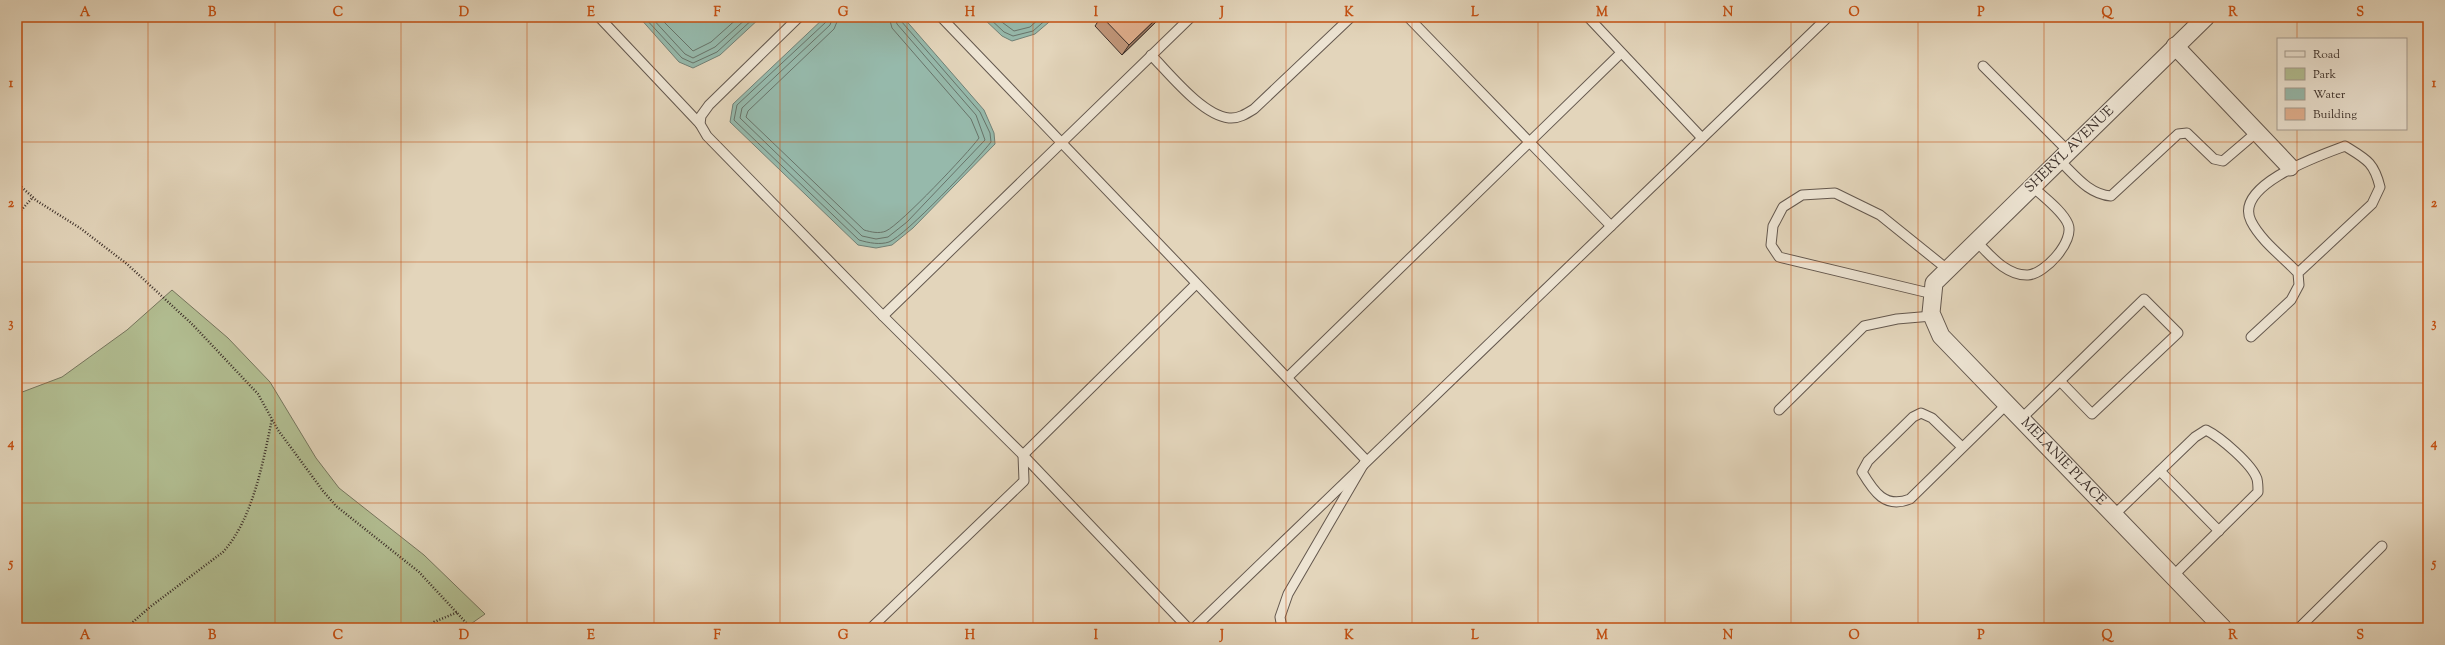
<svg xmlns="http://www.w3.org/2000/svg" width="2445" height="645" font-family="'Sorts Mill Goudy',serif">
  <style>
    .green { fill: #b2be92; stroke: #76765e }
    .water { fill: #96b9ab; stroke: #718177 }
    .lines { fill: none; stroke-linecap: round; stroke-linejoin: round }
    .shore { stroke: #68746a; stroke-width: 1 }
    .lane-casing { stroke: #64584e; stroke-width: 11 }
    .street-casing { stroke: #64584e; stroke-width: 19 }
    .path { stroke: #3a2e29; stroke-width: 2.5; stroke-dasharray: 1 2; stroke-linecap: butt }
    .lane { stroke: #ede4d3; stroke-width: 9 }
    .street { stroke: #ede4d3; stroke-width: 17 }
    .wall { fill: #c3987c; stroke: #3a2e29 }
    .shaded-wall { fill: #9f7c65; stroke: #3a2e29 }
    .building { fill: #e3b190; stroke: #3a2e29 }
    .grid { fill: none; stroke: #c55012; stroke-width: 1; stroke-opacity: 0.55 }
    .labels { text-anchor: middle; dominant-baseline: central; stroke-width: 3; stroke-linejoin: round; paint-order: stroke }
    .street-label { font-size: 14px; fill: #3a2e29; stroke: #ede4d3 }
    .neatline { fill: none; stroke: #c55012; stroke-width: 1.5 }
    .grid-label { font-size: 13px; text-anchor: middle; font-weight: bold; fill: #c55012 }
  </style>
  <rect width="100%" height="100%" fill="#e3d5bb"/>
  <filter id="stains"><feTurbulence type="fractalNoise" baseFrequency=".005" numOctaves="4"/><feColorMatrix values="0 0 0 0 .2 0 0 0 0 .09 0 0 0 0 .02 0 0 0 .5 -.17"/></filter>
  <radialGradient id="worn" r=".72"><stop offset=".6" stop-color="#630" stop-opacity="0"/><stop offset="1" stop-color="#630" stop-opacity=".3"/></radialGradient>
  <!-- green -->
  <polygon class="green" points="172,290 228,338 270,382 316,458 339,488 424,555 485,614 465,628 17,628 17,394 62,377 127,330"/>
  <!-- water -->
  <g class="water">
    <polygon points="639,17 761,17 720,55 693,68 679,62"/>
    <polygon points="825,17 903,17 984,110 994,133 995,144 913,228 892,245 876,248 858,245 730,122 733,104"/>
    <polygon points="982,17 1055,17 1035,34 1012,41 1002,36"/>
  </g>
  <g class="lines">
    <!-- shore -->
    <g class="shore">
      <polyline points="644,17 682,58 693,63 717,52 755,17"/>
      <polyline points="651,17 685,54 693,58 715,47 748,17"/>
      <polyline points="659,17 693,51 711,42 739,17"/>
      <path d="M828,17l-2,5 -89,83 -3,15 125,120c10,3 21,5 30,2 16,-6 89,-83 102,-100l-1,-9 -10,-21 -79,-91 -1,-4"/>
      <polyline points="833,17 830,25 742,108 740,118 862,236 876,239 888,237 907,222 985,140 976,115 897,24 895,17"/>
      <path d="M839,17l-5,12 -86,82 -2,6 118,113c7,2 15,4 22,1 15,-7 82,-78 93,-93l-8,-19 -79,-91 -3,-11"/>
      <polyline points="988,17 1004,32 1013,36 1033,31 1049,17"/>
      <polyline points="995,17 1014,31 1030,27 1041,17"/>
    </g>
    <defs>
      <g id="lane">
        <polyline points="599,17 700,124"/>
        <polyline points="799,17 709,105 701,116 700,124 707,136 883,316 1023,455 1188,628"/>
        <polyline points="941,17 1366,460 1288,594 1280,617 1282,628"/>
        <polyline points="1408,17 1611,226"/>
        <polyline points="1588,17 1702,138"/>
        <path d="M1151,55c19,19 51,60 78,63 9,1 17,-4 25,-9l97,-92"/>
        <polyline points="1983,66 2068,151"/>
        <path d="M2059,160c16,15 29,34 52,36l67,-62 9,-1 27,26 9,2 34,-29"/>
        <path d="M1976,241c14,14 30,35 52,34 17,-1 47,-34 40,-51 -6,-14 -25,-27 -36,-38"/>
        <polyline points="1933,294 1779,257 1771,245 1773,226 1783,207 1802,195 1835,193 1880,215 1947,269"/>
        <polyline points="883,316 1191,17"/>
        <path d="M2251,337l40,-37 8,-15 -1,-12 74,-69 8,-17c-6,-25 -14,-28 -35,-41 -24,9 -112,39 -94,75 10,20 32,36 47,52"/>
        <polyline points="1288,377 1621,53"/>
        <polyline points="1779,410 1864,326 1897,319 1932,316"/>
        <polyline points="2021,419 2144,299 2178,333 2092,414 2060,381"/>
        <path d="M1962,447l-30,-29 -11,-5 -8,4 -45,44 -6,11c12,20 23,37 48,27l97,-95"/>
        <polyline points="2160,471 2219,531"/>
        <path d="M2114,515l81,-78 11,-7c14,7 46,34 51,49 1,4 1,9 1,13l-85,84"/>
        <polyline points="871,628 1024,481 1023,455 1196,284"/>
        <polyline points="1194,628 1828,17"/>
        <polyline points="2299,628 2382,546"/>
      </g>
      <g id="street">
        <path id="s1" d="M2206,17l-272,266 -3,30 10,23 282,292"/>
        <polyline points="2175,46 2290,167"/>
      </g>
    </defs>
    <!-- lane casing -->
    <use href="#lane" class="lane-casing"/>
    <!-- street casing -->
    <use href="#street" class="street-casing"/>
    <!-- path -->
    <g class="path">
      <polyline points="17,183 37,201 80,228 127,264 193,325 258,394 278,430 323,491 336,506 419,572 471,628"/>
      <polyline points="17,215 33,197"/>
      <path d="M126,628l24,-21 73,-55c30,-33 40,-90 49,-133"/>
      <polyline points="427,628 434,622 458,612"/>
    </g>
    <!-- lane -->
    <use href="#lane" class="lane"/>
    <!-- street -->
    <use href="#street" class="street"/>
  </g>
  <!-- wall -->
  <polygon class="wall" points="1101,17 1161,17 1122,55 1095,26"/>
  <!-- shaded-wall -->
  <polygon class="shaded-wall" points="1158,17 1161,17 1122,55 1129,45"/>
  <!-- building -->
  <polygon class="building" points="1102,17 1158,17 1129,45"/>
  <!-- grid -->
  <path class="grid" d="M148,17v611M275,17v611M401,17v611M527,17v611M654,17v611M780,17v611M907,17v611M1033,17v611M1159,17v611M1286,17v611M1412,17v611M1538,17v611M1665,17v611M1791,17v611M1918,17v611M2044,17v611M2170,17v611M2297,17v22M2297,129v499M17,142h2411M17,262h2411M17,383h2411M17,503h2411"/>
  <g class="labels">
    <!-- street labels -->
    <g class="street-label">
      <text transform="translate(2070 150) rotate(-44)">SHERYL AVENUE</text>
      <text stroke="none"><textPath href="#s1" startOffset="611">MELANIE PLACE</textPath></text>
    </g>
  </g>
  <!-- margin -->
  <rect width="2445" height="645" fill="none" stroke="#e3d5bb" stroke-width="44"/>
  <!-- legend -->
  <rect x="2277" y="38" width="130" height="92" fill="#ede4d3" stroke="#a59b8f"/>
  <rect x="2285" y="51" width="20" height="6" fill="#ede4d3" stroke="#a59b8f"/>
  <text x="2313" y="58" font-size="12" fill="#3a2e29">Road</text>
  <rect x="2285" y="68" width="20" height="12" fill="#b2be92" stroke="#a59b8f"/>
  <text x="2313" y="78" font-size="12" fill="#3a2e29">Park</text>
  <rect x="2285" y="88" width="20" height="12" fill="#96b9ab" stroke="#a59b8f"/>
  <text x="2313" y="98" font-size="12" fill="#3a2e29">Water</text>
  <rect x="2285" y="108" width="20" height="12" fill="#e3b190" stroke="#a59b8f"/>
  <text x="2313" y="118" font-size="12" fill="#3a2e29">Building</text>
  <rect x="22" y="22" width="2401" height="601" class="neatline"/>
  <g class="grid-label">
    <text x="85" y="16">A</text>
    <text x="212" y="16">B</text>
    <text x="338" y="16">C</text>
    <text x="464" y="16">D</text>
    <text x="591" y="16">E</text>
    <text x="717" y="16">F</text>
    <text x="843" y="16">G</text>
    <text x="970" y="16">H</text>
    <text x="1096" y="16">I</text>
    <text x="1222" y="16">J</text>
    <text x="1349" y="16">K</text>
    <text x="1475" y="16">L</text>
    <text x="1602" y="16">M</text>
    <text x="1728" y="16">N</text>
    <text x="1854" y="16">O</text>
    <text x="1981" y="16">P</text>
    <text x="2107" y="16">Q</text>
    <text x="2233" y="16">R</text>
    <text x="2360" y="16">S</text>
    <text x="11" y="87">1</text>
    <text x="2434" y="87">1</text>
    <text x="11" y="207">2</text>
    <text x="2434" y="207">2</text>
    <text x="11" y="327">3</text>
    <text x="2434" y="327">3</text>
    <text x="11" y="447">4</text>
    <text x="2434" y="447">4</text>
    <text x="11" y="567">5</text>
    <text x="2434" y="567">5</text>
    <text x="85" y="639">A</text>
    <text x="212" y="639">B</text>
    <text x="338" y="639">C</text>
    <text x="464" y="639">D</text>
    <text x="591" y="639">E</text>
    <text x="717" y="639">F</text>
    <text x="843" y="639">G</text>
    <text x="970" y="639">H</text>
    <text x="1096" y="639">I</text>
    <text x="1222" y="639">J</text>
    <text x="1349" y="639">K</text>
    <text x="1475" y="639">L</text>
    <text x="1602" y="639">M</text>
    <text x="1728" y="639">N</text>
    <text x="1854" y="639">O</text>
    <text x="1981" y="639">P</text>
    <text x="2107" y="639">Q</text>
    <text x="2233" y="639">R</text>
    <text x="2360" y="639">S</text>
  </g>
  <rect width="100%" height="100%" filter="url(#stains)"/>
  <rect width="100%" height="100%" fill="url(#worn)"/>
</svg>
